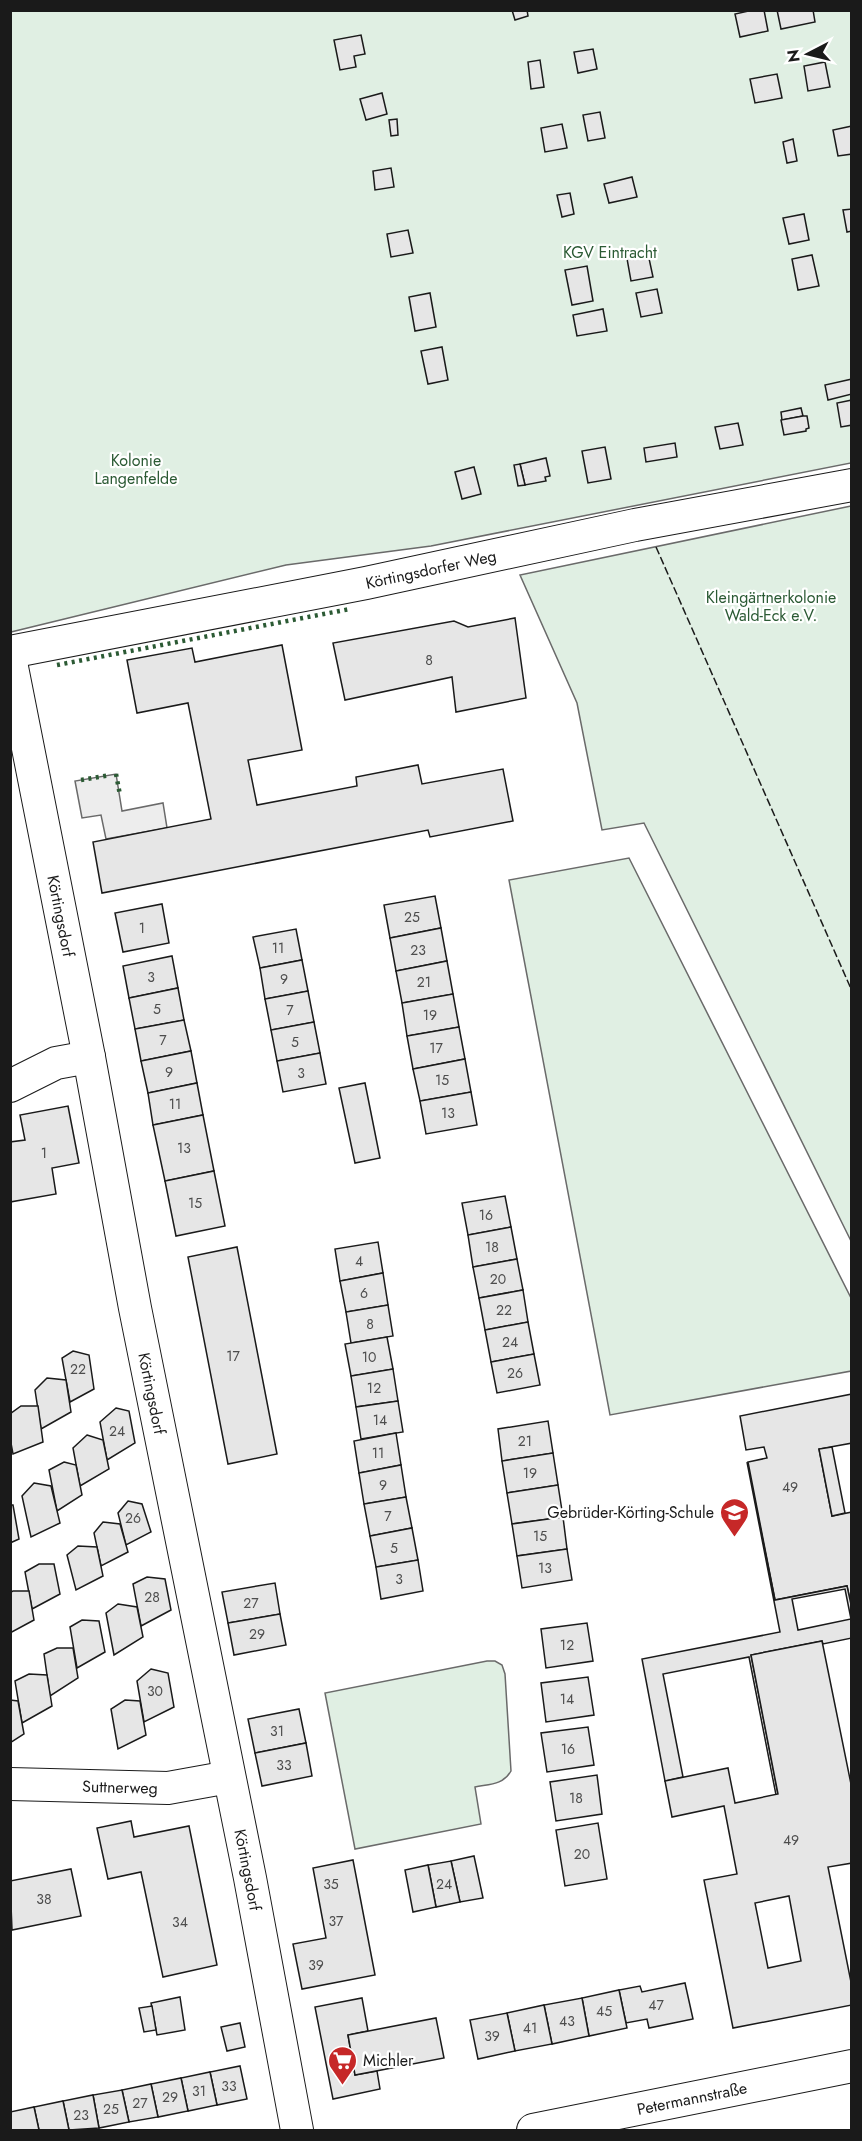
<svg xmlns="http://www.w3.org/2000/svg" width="862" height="2141" font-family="Jost,sans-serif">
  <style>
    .green { fill: #e0efe3; stroke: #6a6a6a; stroke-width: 1.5 }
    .parking { fill: #ededed; stroke: #6a6a6a; stroke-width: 1.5 }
    .building { fill: #e6e6e6; stroke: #1a1a1a; stroke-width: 1.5; fill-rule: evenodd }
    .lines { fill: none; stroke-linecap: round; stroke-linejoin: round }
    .minor-casing { stroke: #1a1a1a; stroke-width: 34 }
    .minor { stroke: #fff; stroke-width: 32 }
    .hedge { stroke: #2b5a34; stroke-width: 4.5; stroke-dasharray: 3 4.5; stroke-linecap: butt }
    .fence { stroke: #1a1a1a; stroke-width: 1.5; stroke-dasharray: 8 3; stroke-linecap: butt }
    .labels { text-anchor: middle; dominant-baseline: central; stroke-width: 4.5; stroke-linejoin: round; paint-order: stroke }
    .number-label { font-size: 14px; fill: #4d4d4d }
    .park-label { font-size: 16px; fill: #2b5a34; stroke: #fff }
    .street-label { font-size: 16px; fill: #1a1a1a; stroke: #fff }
    .poi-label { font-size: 16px; fill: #1a1a1a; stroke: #fff; text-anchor: end }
  </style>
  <rect width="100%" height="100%" fill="#fff"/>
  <!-- green -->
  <g class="green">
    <polygon points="10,11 851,11 851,463 431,546 286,565 11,632"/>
    <polygon points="851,506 852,506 851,1241 644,823 602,830 577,703 520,575"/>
    <polygon points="629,858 851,1298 851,1371 610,1415 509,880"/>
    <path d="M487,1661h8l7,4 3,9 6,97c-8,14 -21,13 -36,16l6,37 -126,25 -30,-156z"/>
  </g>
  <!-- parking -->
  <polygon class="parking" points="116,774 122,811 163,803 167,828 106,839 101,815 82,818 75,781"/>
  <!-- building -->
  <g class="building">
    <polygon points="512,10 527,10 528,16 515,20"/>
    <polygon points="753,10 764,10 768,31 740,37 735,14"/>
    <polygon points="777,10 813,10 815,22 781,29"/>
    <polygon points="361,35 365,54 354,56 356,67 340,70 334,40"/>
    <polygon points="593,49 597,69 578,73 574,52"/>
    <polygon points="540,60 544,87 531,89 528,62"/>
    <polygon points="825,62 830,87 808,91 804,66"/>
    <polygon points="777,74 782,98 755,103 750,79"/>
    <polygon points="382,93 387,114 366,120 360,99"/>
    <polygon points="600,112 605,138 588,141 583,115"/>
    <polygon points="397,119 398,135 391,136 389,120"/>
    <polygon points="562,124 567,148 545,152 541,128"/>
    <polygon points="852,126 852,154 838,156 833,130"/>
    <polygon points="793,139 797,161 787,163 783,142"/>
    <polygon points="391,168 394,187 375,190 373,171"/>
    <polygon points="632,177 637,197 609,203 604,184"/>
    <polygon points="570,193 574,214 562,217 557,195"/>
    <polygon points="852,209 852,231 847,232 843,210"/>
    <polygon points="804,214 809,240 789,244 783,218"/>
    <polygon points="408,230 413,253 391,257 387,234"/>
    <polygon points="647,249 653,277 631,281 626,253"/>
    <polygon points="812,255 819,286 798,290 792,259"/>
    <polygon points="587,266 593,301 572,305 565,270"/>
    <polygon points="657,289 662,313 641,317 636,293"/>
    <polygon points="430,293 436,327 415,331 409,297"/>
    <polygon points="603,309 607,331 577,336 573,315"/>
    <polygon points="442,347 448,380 428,384 421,351"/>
    <polygon points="852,379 852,394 828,400 825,385"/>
    <polygon points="852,400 852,425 841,427 837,403"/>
    <polygon points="801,408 803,416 782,420 781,412"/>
    <polygon points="803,416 807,416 809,428 806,429 806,431 784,435 781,420"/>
    <polygon points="738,423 743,445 720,449 715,427"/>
    <polygon points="675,443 677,457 646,462 644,448"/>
    <polygon points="605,447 611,479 588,483 582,451"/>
    <polygon points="546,458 550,476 545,477 546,481 525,485 520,464"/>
    <polygon points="520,464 525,485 518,486 514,465"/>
    <polygon points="474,467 481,494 462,499 455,472"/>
    <polygon points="515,618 526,698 456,712 452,677 345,700 333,643 454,621 468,627"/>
    <polygon points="282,645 302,750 248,760 257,805 357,786 356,777 418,765 422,784 503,769 513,821 430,837 428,830 102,893 93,842 211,819 188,703 137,713 127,660 192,648 195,662"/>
    <polygon points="435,896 441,928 390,938 384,905"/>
    <polygon points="162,904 169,943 123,952 115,913"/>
    <polygon points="441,928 447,961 396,971 390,938"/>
    <polygon points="296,929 302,960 260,968 253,937"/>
    <polygon points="172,956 178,988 129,998 123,966"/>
    <polygon points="302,960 308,991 265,999 260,968"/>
    <polygon points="447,961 453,994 402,1003 396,971"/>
    <polygon points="178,988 184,1020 135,1029 129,998"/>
    <polygon points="308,991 314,1022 271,1030 265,999"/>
    <polygon points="453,994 459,1027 407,1036 402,1003"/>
    <polygon points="184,1020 191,1051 141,1061 135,1029"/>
    <polygon points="314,1022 320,1053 277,1061 271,1030"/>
    <polygon points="459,1027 465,1059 413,1069 407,1036"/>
    <polygon points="191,1051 197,1083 148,1093 141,1061"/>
    <polygon points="320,1053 326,1084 283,1092 277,1061"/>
    <polygon points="465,1059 471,1092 420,1101 413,1069"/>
    <polygon points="197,1083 203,1115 153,1125 148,1093"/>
    <polygon points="365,1083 380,1158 355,1163 339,1088"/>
    <polygon points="471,1092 477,1125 426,1134 420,1101"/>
    <polygon points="68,1106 79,1163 52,1168 56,1194 10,1202 10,1142 25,1140 20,1115"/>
    <polygon points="203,1115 214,1171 165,1181 153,1125"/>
    <polygon points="214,1171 225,1226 176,1236 165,1181"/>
    <polygon points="505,1196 511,1227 468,1235 462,1203"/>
    <polygon points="511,1227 517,1259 473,1267 468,1235"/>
    <polygon points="378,1242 383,1273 340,1281 335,1249"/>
    <polygon points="237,1247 277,1454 228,1464 188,1257"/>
    <polygon points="517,1259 523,1290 479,1298 473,1267"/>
    <polygon points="383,1273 388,1305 346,1312 340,1281"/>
    <polygon points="523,1290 528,1322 485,1330 479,1298"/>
    <polygon points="388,1305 393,1336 351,1343 346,1312"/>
    <polygon points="528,1322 534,1354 491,1362 485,1330"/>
    <polygon points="387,1337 393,1369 351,1376 345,1344"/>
    <polygon points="73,1351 89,1355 94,1389 70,1402 62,1358"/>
    <polygon points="534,1354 540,1385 497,1393 491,1362"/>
    <polygon points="393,1369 398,1401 356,1407 351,1376"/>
    <polygon points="47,1378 66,1380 71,1412 41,1429 35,1390"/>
    <polygon points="852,1394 852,1443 819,1449 832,1516 852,1512 852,1609 847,1586 775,1600 748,1462 767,1458 764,1447 746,1450 740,1416"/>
    <polygon points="398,1401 403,1432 361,1439 356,1407"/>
    <polygon points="21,1406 38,1406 43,1442 13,1454 10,1438 10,1414"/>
    <polygon points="116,1408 129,1411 135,1443 107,1460 100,1422"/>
    <polygon points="548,1421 553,1453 502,1461 498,1429"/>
    <polygon points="396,1433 401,1465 359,1473 354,1441"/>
    <polygon points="87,1435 103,1440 109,1469 80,1486 73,1448"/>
    <polygon points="832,1447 845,1513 832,1516 819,1449"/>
    <polygon points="553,1453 558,1485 507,1493 502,1461"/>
    <polygon points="64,1462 76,1465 82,1495 57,1511 49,1470"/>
    <path d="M747,1462l28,138 72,-14 5,23v29l-29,6 -1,-3 -71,14 27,139 -2,1 -27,-138 -86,17 20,103 -18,4 -23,-122 138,-27zM845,1589l6,30 -53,11 -6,-31z"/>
    <polygon points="401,1465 406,1497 364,1504 359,1473"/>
    <polygon points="34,1483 51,1486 60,1523 31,1537 22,1496"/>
    <polygon points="558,1485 563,1517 512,1524 507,1493"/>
    <polygon points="406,1497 412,1528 370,1536 364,1504"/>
    <polygon points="128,1501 142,1504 151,1532 126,1545 118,1513"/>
    <polygon points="10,1505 13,1505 19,1539 10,1543"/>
    <polygon points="563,1517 567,1549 517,1556 512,1524"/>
    <polygon points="103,1522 120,1524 128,1552 101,1566 94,1533"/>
    <polygon points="412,1528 418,1560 376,1567 370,1536"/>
    <polygon points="78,1546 97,1547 103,1576 76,1590 67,1555"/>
    <polygon points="567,1549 572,1580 522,1588 517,1556"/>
    <polygon points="418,1560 423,1591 381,1599 376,1567"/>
    <polygon points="39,1564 54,1564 60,1594 32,1609 25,1572"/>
    <polygon points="147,1577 165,1579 171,1610 141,1626 133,1584"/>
    <polygon points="275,1583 280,1614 228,1623 222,1592"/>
    <polygon points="13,1591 29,1591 34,1620 10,1633 10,1593"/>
    <polygon points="118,1604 137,1607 143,1637 114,1655 106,1613"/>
    <polygon points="280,1614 286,1645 234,1655 228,1623"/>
    <polygon points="82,1620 99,1621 105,1652 77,1668 70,1627"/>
    <polygon points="587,1623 593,1661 546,1668 541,1629"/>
    <path d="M822,1641l30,148v74l-24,4 24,120v18l-119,23 -29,-148 33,-6 -13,-68 -52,11 -7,-36 63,-13 7,35 43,-9 -27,-139zM789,1896l12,65 -33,7 -13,-65z"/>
    <polygon points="57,1648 73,1648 78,1678 50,1696 44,1654"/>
    <polygon points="151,1669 168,1673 174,1707 144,1722 137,1681"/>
    <polygon points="29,1674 47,1675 52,1706 22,1723 15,1681"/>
    <polygon points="588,1677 594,1715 546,1722 541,1683"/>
    <polygon points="10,1700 18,1701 24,1734 10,1743"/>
    <polygon points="125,1700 140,1701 146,1735 118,1749 111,1709"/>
    <polygon points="299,1709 306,1743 255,1753 248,1719"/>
    <polygon points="588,1727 594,1765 547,1772 541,1733"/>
    <polygon points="306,1743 312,1776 262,1786 255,1753"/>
    <polygon points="597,1775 602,1814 556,1821 550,1782"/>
    <polygon points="131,1821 134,1837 189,1826 217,1965 163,1977 141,1872 108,1879 97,1828"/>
    <polygon points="598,1823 607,1879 565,1886 556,1830"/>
    <polygon points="474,1856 483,1898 460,1902 451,1861"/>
    <polygon points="353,1860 375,1975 302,1989 293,1944 326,1938 313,1868"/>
    <polygon points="451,1861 460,1902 436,1907 428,1865"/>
    <polygon points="428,1865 436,1907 413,1912 405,1870"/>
    <polygon points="71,1869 81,1916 12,1930 10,1881"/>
    <polygon points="685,1983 693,2019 649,2028 647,2019 626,2023 619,1990 640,1986 642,1992"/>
    <polygon points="619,1990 627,2028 589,2036 582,1998"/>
    <polygon points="180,1997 185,2030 157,2035 151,2003"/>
    <polygon points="362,1998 368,2031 348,2035 355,2075 377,2071 380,2089 333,2099 315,2007"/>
    <polygon points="582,1998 589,2036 552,2044 544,2005"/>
    <polygon points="544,2005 552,2044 515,2051 507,2013"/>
    <polygon points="152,2006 156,2030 144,2032 139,2008"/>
    <polygon points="507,2013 515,2051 478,2059 470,2020"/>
    <polygon points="436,2018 444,2058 355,2075 348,2035"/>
    <polygon points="240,2023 245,2047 227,2051 221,2027"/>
    <polygon points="240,2066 247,2099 217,2105 210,2072"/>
    <polygon points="210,2072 217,2105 188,2111 181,2078"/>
    <polygon points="181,2078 188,2111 158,2117 151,2084"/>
    <polygon points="151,2084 158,2117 129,2122 122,2090"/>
    <polygon points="122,2090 129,2122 99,2128 93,2095"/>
    <polygon points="93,2095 99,2128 69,2130 63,2101"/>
    <polygon points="63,2101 69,2130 39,2130 34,2107"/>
    <polygon points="34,2107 39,2130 10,2130 10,2112"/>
  </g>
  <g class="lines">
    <defs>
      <g id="minor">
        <path id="s1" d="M10,652l356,-69 269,-58 217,-40"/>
        <path id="s2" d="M10,657l79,400 46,251 115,570 47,252"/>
        <polyline points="10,1086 56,1063 89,1057"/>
        <path id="s3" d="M10,1784l158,4 61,-11"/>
        <path id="s4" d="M533,2130l319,-64"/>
      </g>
    </defs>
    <!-- minor casing -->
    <use href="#minor" class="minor-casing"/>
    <!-- minor -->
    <use href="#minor" class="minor"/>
    <!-- hedge -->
    <g class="hedge">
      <polyline points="57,665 350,609"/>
      <polyline points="116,774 120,795"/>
      <polyline points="81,780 110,775"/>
    </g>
    <!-- fence -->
    <polyline class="fence" points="656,547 852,991"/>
  </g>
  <!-- icons -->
  <defs>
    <symbol id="school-pin" viewBox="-11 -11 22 30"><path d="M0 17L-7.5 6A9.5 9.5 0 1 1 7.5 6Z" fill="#c62828" stroke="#fff"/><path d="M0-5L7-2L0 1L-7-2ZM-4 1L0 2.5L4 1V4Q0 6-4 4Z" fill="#fff"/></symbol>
    <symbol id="supermarket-pin" viewBox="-11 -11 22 30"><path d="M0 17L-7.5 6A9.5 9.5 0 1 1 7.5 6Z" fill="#c62828" stroke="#fff"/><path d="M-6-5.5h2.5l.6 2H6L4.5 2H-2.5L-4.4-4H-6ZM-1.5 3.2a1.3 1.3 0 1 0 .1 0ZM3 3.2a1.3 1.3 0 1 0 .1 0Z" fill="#fff"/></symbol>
  </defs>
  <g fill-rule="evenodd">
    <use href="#school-pin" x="718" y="1496" width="33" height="45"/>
    <use href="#supermarket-pin" x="326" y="2044" width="33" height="45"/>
  </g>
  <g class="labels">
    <!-- number labels -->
    <g class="number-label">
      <text x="429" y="660">8</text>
      <text x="412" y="917">25</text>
      <text x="142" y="928">1</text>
      <text x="278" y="948">11</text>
      <text x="418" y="950">23</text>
      <text x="151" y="977">3</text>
      <text x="284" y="979">9</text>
      <text x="424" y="982">21</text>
      <text x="157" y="1009">5</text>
      <text x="290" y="1010">7</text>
      <text x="430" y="1015">19</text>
      <text x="163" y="1040">7</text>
      <text x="295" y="1042">5</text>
      <text x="436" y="1048">17</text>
      <text x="169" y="1072">9</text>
      <text x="301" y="1073">3</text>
      <text x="442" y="1080">15</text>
      <text x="175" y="1104">11</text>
      <text x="448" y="1113">13</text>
      <text x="184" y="1148">13</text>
      <text x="44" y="1153">1</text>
      <text x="195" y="1203">15</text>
      <text x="486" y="1215">16</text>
      <text x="492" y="1247">18</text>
      <text x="359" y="1261">4</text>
      <text x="498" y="1279">20</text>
      <text x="364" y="1293">6</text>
      <text x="504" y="1310">22</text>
      <text x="370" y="1324">8</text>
      <text x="510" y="1342">24</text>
      <text x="233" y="1356">17</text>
      <text x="369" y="1357">10</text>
      <text x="78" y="1369">22</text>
      <text x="515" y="1373">26</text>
      <text x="374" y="1388">12</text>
      <text x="380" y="1420">14</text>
      <text x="117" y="1431">24</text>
      <text x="525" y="1441">21</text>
      <text x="378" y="1453">11</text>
      <text x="530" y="1473">19</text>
      <text x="383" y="1485">9</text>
      <text x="790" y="1487">49</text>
      <text x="388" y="1516">7</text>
      <text x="133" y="1518">26</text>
      <text x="540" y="1536">15</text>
      <text x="394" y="1548">5</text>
      <text x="545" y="1568">13</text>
      <text x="399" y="1579">3</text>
      <text x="152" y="1597">28</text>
      <text x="251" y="1603">27</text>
      <text x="257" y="1634">29</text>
      <text x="567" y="1645">12</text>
      <text x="155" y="1691">30</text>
      <text x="567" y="1699">14</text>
      <text x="277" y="1731">31</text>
      <text x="568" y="1749">16</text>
      <text x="284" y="1765">33</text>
      <text x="576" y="1798">18</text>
      <text x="791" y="1840">49</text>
      <text x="582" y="1854">20</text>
      <text x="331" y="1884">35</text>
      <text x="444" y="1884">24</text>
      <text x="44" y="1899">38</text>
      <text x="336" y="1921">37</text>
      <text x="180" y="1922">34</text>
      <text x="316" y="1965">39</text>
      <text x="656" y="2005">47</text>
      <text x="604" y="2011">45</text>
      <text x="567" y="2021">43</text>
      <text x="530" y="2028">41</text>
      <text x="492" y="2036">39</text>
      <text x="229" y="2086">33</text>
      <text x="199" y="2091">31</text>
      <text x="170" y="2097">29</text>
      <text x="140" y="2103">27</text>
      <text x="111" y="2109">25</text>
      <text x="81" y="2115">23</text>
    </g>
    <!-- park labels -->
    <g class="park-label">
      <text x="610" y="252">KGV Eintracht</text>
      <text x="136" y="460">Kolonie<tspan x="136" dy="18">Langenfelde</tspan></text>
      <text x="771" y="597">Kleingärtnerkolonie<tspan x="771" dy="18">Wald-Eck e.V.</tspan></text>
    </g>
    <!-- street labels -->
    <g class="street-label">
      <text stroke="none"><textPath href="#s1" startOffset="429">Körtingsdorfer Weg</textPath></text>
      <text stroke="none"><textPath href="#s2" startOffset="264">Körtingsdorf</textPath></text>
      <text stroke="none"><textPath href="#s2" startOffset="750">Körtingsdorf</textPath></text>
      <text stroke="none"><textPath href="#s3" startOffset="110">Suttnerweg</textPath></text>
      <text stroke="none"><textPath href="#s2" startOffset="1236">Körtingsdorf</textPath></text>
      <text stroke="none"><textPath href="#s4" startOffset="162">Petermannstraße</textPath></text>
    </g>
    <!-- poi labels -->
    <g class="poi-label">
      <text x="714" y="1512">Gebrüder-Körting-Schule</text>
      <text x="363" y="2060" text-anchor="start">Michler</text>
    </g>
  </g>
  <!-- border -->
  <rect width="862" height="2141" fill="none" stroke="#1a1a1a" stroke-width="24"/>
  <!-- north arrow -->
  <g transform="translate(808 54) rotate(263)" stroke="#ffffff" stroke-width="4.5" paint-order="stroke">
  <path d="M0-4.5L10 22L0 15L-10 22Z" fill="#1a1a1a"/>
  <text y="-9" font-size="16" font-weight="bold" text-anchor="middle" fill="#1a1a1a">N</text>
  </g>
</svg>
